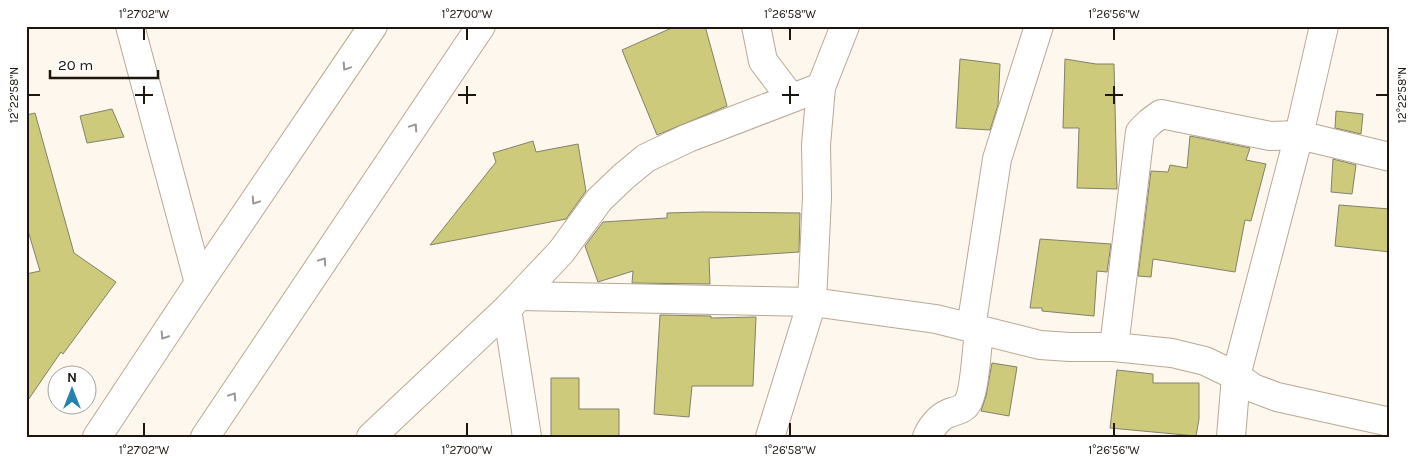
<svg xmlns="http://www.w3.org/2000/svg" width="1416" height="463" font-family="Karla,sans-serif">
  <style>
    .building { fill: #ceca7b; stroke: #82816a }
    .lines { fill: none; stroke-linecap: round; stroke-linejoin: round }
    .minor-casing { stroke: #b8a894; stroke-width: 30 }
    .secondary-casing { stroke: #b8a894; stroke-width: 30 }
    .minor { stroke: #fff; stroke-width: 28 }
    .secondary { stroke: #fff; stroke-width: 28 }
    .oneway { stroke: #999693 }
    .ticks { fill: none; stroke: #1c160f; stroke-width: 2 }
    .neatline { fill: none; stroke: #1c160f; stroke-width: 2 }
    .ticks-label { font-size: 12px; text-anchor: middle; fill: #1c160f }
  </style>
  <rect width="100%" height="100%" fill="#fef7ee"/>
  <!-- building -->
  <g class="building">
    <polygon points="676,26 705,26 727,106 657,135 622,50"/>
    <polygon points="960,59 1000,64 998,105 990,130 956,128"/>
    <polygon points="1065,59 1096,64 1114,64 1117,189 1077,188 1079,128 1063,128"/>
    <polygon points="112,109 124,137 87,143 80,116"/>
    <polygon points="1336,111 1363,114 1361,134 1335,128"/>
    <polygon points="35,113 74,253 116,282 63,354 61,352 26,403 26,274 40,271 26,224 26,115"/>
    <polygon points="1190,136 1250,148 1246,160 1266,164 1251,221 1245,220 1235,272 1153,259 1151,277 1138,276 1151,171 1168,172 1170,165 1187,168"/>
    <polygon points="533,141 536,152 578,144 586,191 566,219 430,245 496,162 493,153"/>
    <polygon points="1333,159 1356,165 1352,194 1331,192"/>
    <polygon points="1339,205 1390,209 1390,252 1335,246"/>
    <polygon points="703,212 800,213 799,252 709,258 710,284 632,283 633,271 598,282 585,246 603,222 667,218 667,213"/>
    <polygon points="1040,239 1111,244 1107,272 1097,271 1094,316 1042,311 1042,308 1030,308"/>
    <polygon points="660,315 711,316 711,318 756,317 753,386 692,386 689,417 654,414"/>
    <polygon points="992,363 1017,367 1009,416 981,411 986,396"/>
    <polygon points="1117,370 1153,374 1153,383 1199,383 1199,419 1196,436 1110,428"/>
    <polygon points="551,378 579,378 579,409 619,409 619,437 551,437"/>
  </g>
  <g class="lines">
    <defs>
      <g id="minor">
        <polyline points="130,26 199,283"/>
        <polyline points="756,26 763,61 791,98"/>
        <polyline points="520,296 812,302 936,319 1040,345 1070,347 1114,347 1172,353 1205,361 1236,376 1253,388 1277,397 1390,422"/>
        <polyline points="507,309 527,437"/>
        <polyline points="971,328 997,159 1039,26"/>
        <polyline points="1114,347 1140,132 1150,122 1161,114 1270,136 1299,135 1390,157"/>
        <polyline points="371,437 507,309 561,252 599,200 623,177 646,158 688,138 821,87"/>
        <polyline points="770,437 812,302 817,197 816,145 821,87 845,26"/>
        <path d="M927,437c3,-8 12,-20 20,-23 6,-3 13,-3 18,-8 10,-9 12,-61 14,-76"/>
        <polyline points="1231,437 1236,376 1299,135 1324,26"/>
      </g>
      <g id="secondary">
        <polyline points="97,437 199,283 373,26"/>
        <polyline points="205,437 481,26"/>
      </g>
    </defs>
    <!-- minor casing -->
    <use href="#minor" class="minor-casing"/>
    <!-- secondary casing -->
    <use href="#secondary" class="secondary-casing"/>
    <!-- minor -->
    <use href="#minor" class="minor"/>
    <!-- secondary -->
    <use href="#secondary" class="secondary"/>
  </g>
  <!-- one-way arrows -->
  <defs><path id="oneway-chevron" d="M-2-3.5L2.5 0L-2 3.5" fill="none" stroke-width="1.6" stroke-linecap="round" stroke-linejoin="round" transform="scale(1.25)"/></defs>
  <g class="oneway">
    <use href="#oneway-chevron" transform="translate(346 67) rotate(124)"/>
    <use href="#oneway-chevron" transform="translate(414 127) rotate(-56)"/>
    <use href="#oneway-chevron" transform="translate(255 201) rotate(124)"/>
    <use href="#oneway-chevron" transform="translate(323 261) rotate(-56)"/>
    <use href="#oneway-chevron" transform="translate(164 336) rotate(123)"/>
    <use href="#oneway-chevron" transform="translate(233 396) rotate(-56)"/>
  </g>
  <!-- ticks -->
  <path class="ticks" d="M144,28v12M467,28v12M790,28v12M1114,28v12M144,86v18M467,86v18M790,86v18M1114,86v18M28,95h12M135,95h18M458,95h18M782,95h17M1105,95h18M1376,95h12M144,423v13M467,423v13M790,423v13M1114,423v13"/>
  <!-- border -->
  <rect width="1416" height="463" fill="none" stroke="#ffffff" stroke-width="55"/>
  <!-- north arrow -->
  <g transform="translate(72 390)"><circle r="24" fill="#ffffff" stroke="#a4a29f"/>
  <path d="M0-4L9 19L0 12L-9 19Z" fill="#2581ae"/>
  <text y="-8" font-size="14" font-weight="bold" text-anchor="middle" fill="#1c160f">N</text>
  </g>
  <!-- scale -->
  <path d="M50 70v8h108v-8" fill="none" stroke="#1c160f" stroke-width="2.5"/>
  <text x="58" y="70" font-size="15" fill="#1c160f" stroke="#ffffff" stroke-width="4" paint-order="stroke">20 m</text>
  <rect x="28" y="28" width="1360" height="408" class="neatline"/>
  <g class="ticks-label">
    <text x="144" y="18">1°27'02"W</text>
    <text x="467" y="18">1°27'00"W</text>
    <text x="790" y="18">1°26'58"W</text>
    <text x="1114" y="18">1°26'56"W</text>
    <text transform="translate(14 95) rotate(-90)" y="4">12°22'58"N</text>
    <text transform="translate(1402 95) rotate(-90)" y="4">12°22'58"N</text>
    <text x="144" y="454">1°27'02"W</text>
    <text x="467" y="454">1°27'00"W</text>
    <text x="790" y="454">1°26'58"W</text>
    <text x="1114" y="454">1°26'56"W</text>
  </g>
</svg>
